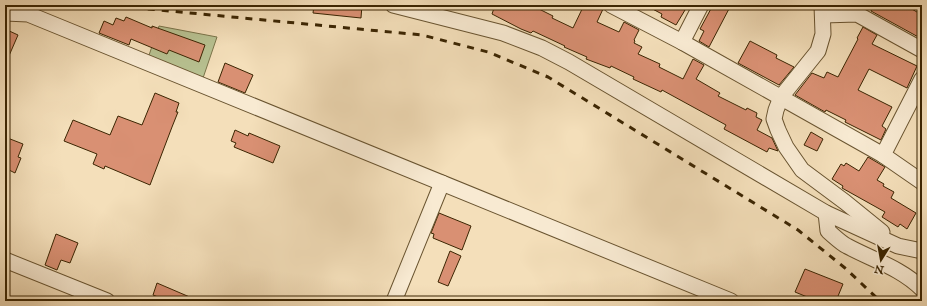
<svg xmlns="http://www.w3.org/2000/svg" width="927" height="306" font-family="'IM FELL Great Primer',serif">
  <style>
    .green { fill: #b8c292; stroke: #7a744a }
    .building { fill: #d99073; stroke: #3b2502 }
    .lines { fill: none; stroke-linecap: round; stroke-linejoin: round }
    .minor-casing { stroke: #695430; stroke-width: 17 }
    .minor { stroke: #f8ead2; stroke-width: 15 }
    .rail { stroke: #3b2502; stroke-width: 3; stroke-dasharray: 7 7; stroke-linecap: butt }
  </style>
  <rect width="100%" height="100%" fill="#f4dfba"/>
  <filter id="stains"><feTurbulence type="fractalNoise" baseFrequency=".005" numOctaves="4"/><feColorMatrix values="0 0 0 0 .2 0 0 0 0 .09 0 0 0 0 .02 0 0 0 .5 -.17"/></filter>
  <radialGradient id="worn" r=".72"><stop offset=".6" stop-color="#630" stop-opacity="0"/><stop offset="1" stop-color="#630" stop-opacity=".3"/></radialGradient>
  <!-- green -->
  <polygon class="green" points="159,26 217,37 202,81 147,61"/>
  <!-- building -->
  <g class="building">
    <polygon points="314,5 362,5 361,18 313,13"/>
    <polygon points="495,5 531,5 553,16 552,18 573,28 584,5 593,5 603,9 597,22 619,32 624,22 639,30 634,40 635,41 634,43 642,47 638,54 660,64 659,67 683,79 693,59 704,65 696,79 720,93 718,96 746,110 747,108 757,113 756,117 762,120 757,130 772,138 778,151 769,148 767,152 724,129 726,125 662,90 661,92 633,79 634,77 611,66 610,68 586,59 587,57 564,47 565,46 533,31 531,33 521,29 492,14"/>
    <polygon points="645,5 676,5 685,10 676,25 661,17 662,14"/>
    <polygon points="713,5 731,5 709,47 699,41 704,31 700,29"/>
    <polygon points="874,5 905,5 922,15 922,39 871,11"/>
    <polygon points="126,17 152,28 152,26 205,45 199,62 169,50 167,54 131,39 129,45 99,33 104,21 113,25 116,18 124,21"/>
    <polygon points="863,27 877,35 872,44 917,66 907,88 869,69 858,90 892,107 882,126 886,129 881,140 845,122 846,120 826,110 825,112 795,95 812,73 824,78 827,72 838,77 858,39 857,38"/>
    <polygon points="5,29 18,35 5,65"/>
    <polygon points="750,41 777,55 776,58 794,67 779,85 738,63"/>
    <polygon points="225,63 253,75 245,93 218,82"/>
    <polygon points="155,93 179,103 176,112 178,112 172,127 150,185 105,166 104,169 93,164 97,154 64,141 73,120 110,135 118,116 142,125"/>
    <polygon points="235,130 248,136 249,133 280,146 273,163 234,147 236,143 231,141"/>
    <polygon points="811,132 823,139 817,151 804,145"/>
    <polygon points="5,137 23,144 18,157 21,158 15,173 5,168"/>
    <polygon points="868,157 885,167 877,180 884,184 883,186 894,192 891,198 916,213 907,229 900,224 898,227 882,217 885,212 842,188 843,186 832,179 841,164 844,166 846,163 859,171"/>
    <polygon points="439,213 471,226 462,250 433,238 434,234 431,233"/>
    <polygon points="56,234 78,243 70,263 61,260 57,270 45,265"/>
    <polygon points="450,251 461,256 448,286 438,282"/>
    <polygon points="805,269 843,284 836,301 817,301 795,292"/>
    <polygon points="157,283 199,301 157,301 158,297 153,295"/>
  </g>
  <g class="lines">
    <defs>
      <g id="minor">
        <polyline points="393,5 503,33 542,48 569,62 826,213 898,246 922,251"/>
        <polyline points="611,5 682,42 883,155 922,182"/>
        <polyline points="822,5 823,34 818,51 781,97 776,110 774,119 778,130 786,147 802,170 845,202 882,232"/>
        <polyline points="5,13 28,14 731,301"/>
        <polyline points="823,15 857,14 922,50"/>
        <polyline points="682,42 701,5"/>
        <polyline points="883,155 922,79"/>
        <path d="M826,213l2,18c6,5 13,12 19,15 26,14 54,22 75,43"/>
        <polyline points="5,260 107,301"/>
        <polyline points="394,301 442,183"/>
      </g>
    </defs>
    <!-- minor casing -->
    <use href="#minor" class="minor-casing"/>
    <!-- minor -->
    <use href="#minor" class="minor"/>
    <!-- rail -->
    <polyline class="rail" points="106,5 422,35 488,52 548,77 798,230 845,268 880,301"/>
  </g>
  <!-- margin -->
  <rect width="927" height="306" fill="none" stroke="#f4dfba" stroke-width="20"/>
  <rect x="6" y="6" width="915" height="294" fill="none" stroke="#3b2502" stroke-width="2"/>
  <rect x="10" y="10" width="907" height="286" fill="none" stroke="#3b2502"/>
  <!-- north arrow -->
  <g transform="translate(881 260) rotate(191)" stroke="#f8ead2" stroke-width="3" paint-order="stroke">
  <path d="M0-3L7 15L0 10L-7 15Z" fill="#3b2502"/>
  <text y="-6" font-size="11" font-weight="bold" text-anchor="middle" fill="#3b2502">N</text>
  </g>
  <rect width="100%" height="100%" filter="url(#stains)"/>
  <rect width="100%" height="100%" fill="url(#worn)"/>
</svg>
